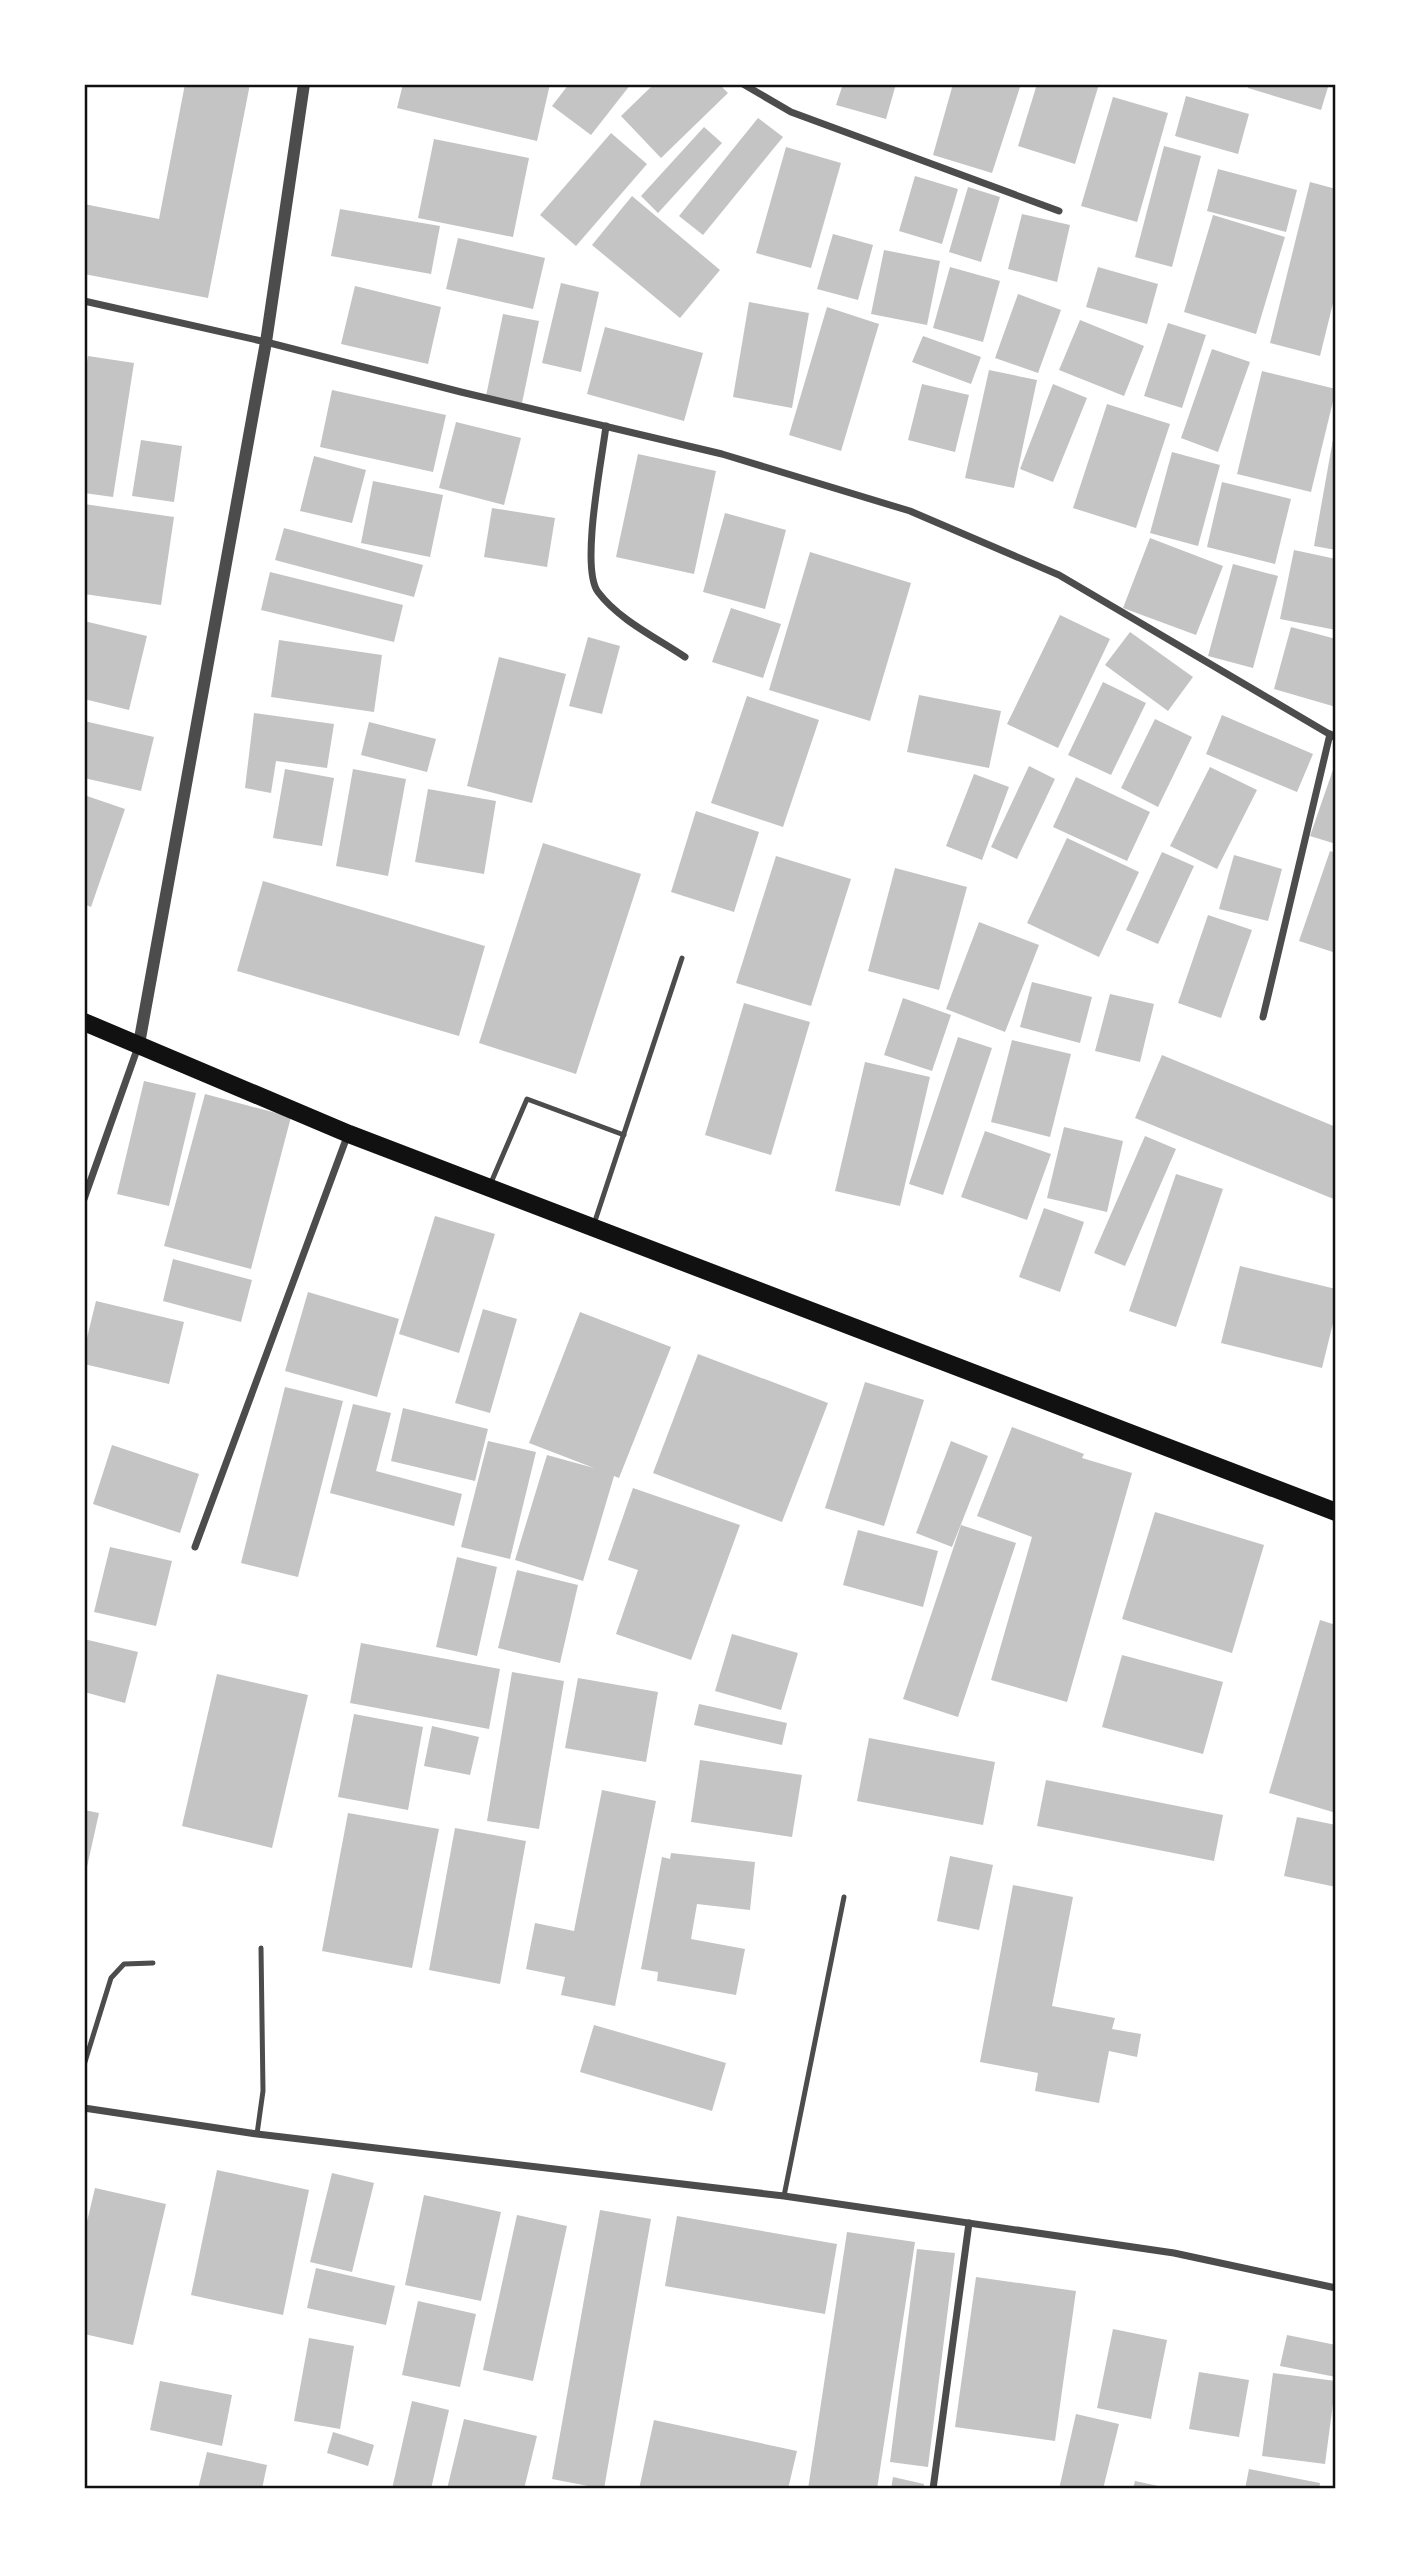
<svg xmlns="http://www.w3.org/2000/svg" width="1420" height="2573" font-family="'Sofia Sans Condensed',sans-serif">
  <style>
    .building { fill: #c4c4c4 }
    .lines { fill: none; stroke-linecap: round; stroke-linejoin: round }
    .service { stroke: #4c4c4c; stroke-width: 5 }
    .minor { stroke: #4c4c4c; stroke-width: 7 }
    .tertiary { stroke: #4c4c4c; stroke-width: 12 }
    .primary { stroke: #111; stroke-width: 18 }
    .neatline { fill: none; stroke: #111; stroke-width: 2.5 }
  </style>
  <rect width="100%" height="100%" fill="#fff"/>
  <!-- building -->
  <g class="building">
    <polygon points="185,84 250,84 208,298 84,274 84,204 159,219"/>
    <polygon points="403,84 550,84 537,141 397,108"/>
    <polygon points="569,84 631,84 591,135 552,106"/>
    <polygon points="654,84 719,84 728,93 661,158 621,116"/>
    <polygon points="843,84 896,84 886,119 836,105"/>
    <polygon points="953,84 1021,84 992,173 933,155"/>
    <polygon points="1037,84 1099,84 1075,164 1018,146"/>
    <polygon points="1249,84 1329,84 1321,110 1248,88"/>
    <polygon points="1186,96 1249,114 1238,154 1175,136"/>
    <polygon points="1113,97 1168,113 1137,222 1081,206"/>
    <polygon points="758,118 783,137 703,235 679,216"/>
    <polygon points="704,127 722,143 658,213 641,196"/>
    <polygon points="611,133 647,164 576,246 540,215"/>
    <polygon points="434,139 529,158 513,237 418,218"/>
    <polygon points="1164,146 1201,156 1172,267 1135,257"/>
    <polygon points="786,147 841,163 811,268 756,253"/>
    <polygon points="1218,169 1297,190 1286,232 1207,211"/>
    <polygon points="915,176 958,189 942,244 899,231"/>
    <polygon points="1310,182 1336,189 1336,291 1320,356 1270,343"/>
    <polygon points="968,187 1000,197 981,262 949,252"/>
    <polygon points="632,196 720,270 680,318 592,245"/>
    <polygon points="340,209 440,226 431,274 331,256"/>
    <polygon points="1022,214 1070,225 1057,282 1008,269"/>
    <polygon points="1213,215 1285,237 1256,334 1184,312"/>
    <polygon points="833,234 873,245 858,300 817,289"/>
    <polygon points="458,238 545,258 533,309 446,289"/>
    <polygon points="884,250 940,261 927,325 871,314"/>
    <polygon points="950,267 1000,281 983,342 933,328"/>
    <polygon points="1098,267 1158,284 1147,324 1086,307"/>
    <polygon points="561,283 599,292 581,372 542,363"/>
    <polygon points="355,286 441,307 428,364 341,344"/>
    <polygon points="1018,294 1061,310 1038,373 995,358"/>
    <polygon points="749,302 809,313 792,408 733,397"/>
    <polygon points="827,307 879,324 841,451 789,435"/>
    <polygon points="503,314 539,321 522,403 486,396"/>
    <polygon points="1080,320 1144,346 1124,396 1059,370"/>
    <polygon points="1168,323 1206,335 1182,408 1144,396"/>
    <polygon points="605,327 703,353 684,421 587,394"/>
    <polygon points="923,336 981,357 971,384 912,362"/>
    <polygon points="1212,349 1250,362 1218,452 1181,438"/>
    <polygon points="88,356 134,363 113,497 84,493 84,380"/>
    <polygon points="989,370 1037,380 1014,488 965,478"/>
    <polygon points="1262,371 1336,389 1311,492 1237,474"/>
    <polygon points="922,384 969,395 955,452 908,440"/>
    <polygon points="1053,384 1087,398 1053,482 1020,469"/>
    <polygon points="332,390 446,415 433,472 320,447"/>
    <polygon points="1107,404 1170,424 1136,528 1073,508"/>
    <polygon points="456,422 521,438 504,505 439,488"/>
    <polygon points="1335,428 1336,428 1336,550 1314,546"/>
    <polygon points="141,440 182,446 174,502 132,496"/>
    <polygon points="1172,452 1220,465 1198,546 1150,533"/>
    <polygon points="638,454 716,471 694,574 616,557"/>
    <polygon points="314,456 366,470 352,523 300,511"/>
    <polygon points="373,481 443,495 430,557 361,543"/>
    <polygon points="1222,482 1291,499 1275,564 1207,547"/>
    <polygon points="84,504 174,517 161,605 84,594"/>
    <polygon points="492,508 555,518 547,567 484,557"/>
    <polygon points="725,513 786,530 765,609 703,592"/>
    <polygon points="284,528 423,565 414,597 275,560"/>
    <polygon points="1150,538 1223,566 1196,635 1123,608"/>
    <polygon points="1294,550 1336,559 1336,630 1280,619"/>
    <polygon points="810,552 911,583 870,721 769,690"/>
    <polygon points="1233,564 1278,576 1253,668 1208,656"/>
    <polygon points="270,572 403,605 394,642 261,610"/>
    <polygon points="731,608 781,624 763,678 712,662"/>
    <polygon points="1060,615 1110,639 1058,748 1007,724"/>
    <polygon points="84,621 147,636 129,710 84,699"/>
    <polygon points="1291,627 1336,639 1336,707 1274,689"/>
    <polygon points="1130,632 1193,677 1168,711 1105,665"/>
    <polygon points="588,637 620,646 602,714 569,706"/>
    <polygon points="279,640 382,655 374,712 271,697"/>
    <polygon points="499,657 566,674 532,803 467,786"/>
    <polygon points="1103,682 1146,703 1111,775 1068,755"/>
    <polygon points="919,695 1001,711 989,768 907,752"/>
    <polygon points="747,696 819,720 783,827 711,803"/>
    <polygon points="254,713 334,724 327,768 276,761 271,793 245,788"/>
    <polygon points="1222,715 1313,754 1297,792 1206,754"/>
    <polygon points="1155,719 1192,737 1158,807 1121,788"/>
    <polygon points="84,721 154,737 141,791 84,778"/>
    <polygon points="369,722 436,739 427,772 361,755"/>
    <polygon points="1336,761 1336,844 1310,836"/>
    <polygon points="1029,766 1055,779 1017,859 991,847"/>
    <polygon points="1210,767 1257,790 1217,869 1170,846"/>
    <polygon points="285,769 334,778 322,846 273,838"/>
    <polygon points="353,769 406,779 388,876 336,866"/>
    <polygon points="974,774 1009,787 982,860 946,846"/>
    <polygon points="1076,777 1150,812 1127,861 1053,827"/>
    <polygon points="428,789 496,801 484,874 415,862"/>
    <polygon points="84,795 125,809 91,907 84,904"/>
    <polygon points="696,811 759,832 734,912 671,892"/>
    <polygon points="1067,838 1139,872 1099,957 1027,923"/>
    <polygon points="543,843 641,874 576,1074 479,1043"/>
    <polygon points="1330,851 1336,853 1336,953 1299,941"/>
    <polygon points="1162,852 1194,866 1158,944 1126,930"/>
    <polygon points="1234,855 1282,869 1268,921 1219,909"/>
    <polygon points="776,856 851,879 811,1006 736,983"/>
    <polygon points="895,868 967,887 939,990 868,971"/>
    <polygon points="263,881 485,946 459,1036 237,971"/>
    <polygon points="1208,915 1252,930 1221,1018 1178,1003"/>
    <polygon points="979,922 1039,945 1005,1032 946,1009"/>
    <polygon points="1032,982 1092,997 1080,1043 1020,1027"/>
    <polygon points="1110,994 1154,1004 1140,1062 1095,1051"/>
    <polygon points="903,998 951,1015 932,1071 884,1055"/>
    <polygon points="744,1003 810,1022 771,1155 705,1135"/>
    <polygon points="958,1037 992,1048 943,1195 909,1184"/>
    <polygon points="1012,1040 1071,1054 1050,1137 991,1122"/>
    <polygon points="1162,1055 1336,1127 1336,1200 1135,1118"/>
    <polygon points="865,1062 930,1077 900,1206 835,1191"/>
    <polygon points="144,1081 196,1093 169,1206 117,1194"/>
    <polygon points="205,1094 291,1117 251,1269 164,1246"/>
    <polygon points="1064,1127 1123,1141 1107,1212 1047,1198"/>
    <polygon points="985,1131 1051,1154 1027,1220 961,1197"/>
    <polygon points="1145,1136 1176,1149 1125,1266 1094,1253"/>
    <polygon points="1176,1174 1223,1189 1176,1327 1129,1311"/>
    <polygon points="1044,1208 1084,1222 1060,1292 1019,1277"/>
    <polygon points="435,1216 495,1234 459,1353 399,1334"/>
    <polygon points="173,1259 252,1280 241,1322 163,1301"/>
    <polygon points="1240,1266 1336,1289 1336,1311 1322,1368 1221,1343"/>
    <polygon points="308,1292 399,1319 377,1397 285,1371"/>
    <polygon points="96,1301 184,1322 169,1384 84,1364 84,1350"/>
    <polygon points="483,1309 517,1319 490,1413 455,1403"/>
    <polygon points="580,1312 671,1347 619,1478 614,1476 583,1581 515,1560 547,1455 594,1468 529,1443"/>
    <polygon points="698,1354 828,1403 782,1522 653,1473"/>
    <polygon points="865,1382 924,1400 884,1526 825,1508"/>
    <polygon points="285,1387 343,1401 298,1577 241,1563"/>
    <polygon points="353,1404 391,1413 376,1471 462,1494 454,1526 330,1493"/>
    <polygon points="403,1408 488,1429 475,1481 391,1461"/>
    <polygon points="1012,1427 1084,1454 1082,1458 1132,1473 1067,1702 991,1680 1032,1537 977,1516"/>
    <polygon points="488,1441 536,1452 510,1559 461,1547"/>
    <polygon points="951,1441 988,1456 952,1547 916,1533"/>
    <polygon points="112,1445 199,1474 180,1533 93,1504"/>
    <polygon points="633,1488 740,1525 691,1660 616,1634 638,1570 608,1560"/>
    <polygon points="1155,1512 1264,1545 1232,1653 1122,1619"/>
    <polygon points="961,1525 1016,1543 958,1717 903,1699"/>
    <polygon points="858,1530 938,1551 923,1607 843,1585"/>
    <polygon points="110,1547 172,1561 156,1626 94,1612"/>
    <polygon points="457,1557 497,1567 477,1656 436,1647"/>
    <polygon points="517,1570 578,1585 560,1663 498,1648"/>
    <polygon points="1320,1620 1336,1625 1336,1813 1269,1793"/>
    <polygon points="732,1634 798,1653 781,1710 715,1691"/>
    <polygon points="84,1639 138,1652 125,1703 84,1692"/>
    <polygon points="361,1643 500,1669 489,1729 350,1703"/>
    <polygon points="1122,1655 1223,1682 1203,1754 1102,1727"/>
    <polygon points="512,1672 564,1681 539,1829 487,1821"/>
    <polygon points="217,1674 308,1695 272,1848 182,1826"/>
    <polygon points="578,1678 658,1692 646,1762 565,1748"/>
    <polygon points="699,1704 787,1723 782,1745 694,1725"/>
    <polygon points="354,1714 423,1727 408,1810 338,1797"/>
    <polygon points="432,1726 479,1737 470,1775 424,1766"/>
    <polygon points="869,1738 995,1762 983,1825 857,1801"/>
    <polygon points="700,1760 802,1775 792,1837 691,1822"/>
    <polygon points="1046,1780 1223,1815 1214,1861 1037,1826"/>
    <polygon points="602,1790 656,1801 615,2006 561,1995 565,1977 526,1969 535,1923 574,1931"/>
    <polygon points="84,1810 99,1813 85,1876 84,1876"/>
    <polygon points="348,1813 439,1829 412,1968 322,1951"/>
    <polygon points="1297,1817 1336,1825 1336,1887 1284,1876"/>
    <polygon points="455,1828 526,1841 500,1984 429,1970"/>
    <polygon points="671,1853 755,1862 750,1910 697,1904 691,1939 745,1949 736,1995 657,1981 658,1972 641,1969 662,1857 670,1859"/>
    <polygon points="950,1856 993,1865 979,1930 937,1921"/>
    <polygon points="1013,1885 1073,1897 1052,2006 1115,2018 1112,2029 1141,2034 1137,2057 1109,2051 1099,2103 1035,2091 1038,2073 980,2062"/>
    <polygon points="594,2025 726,2063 712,2111 580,2072"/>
    <polygon points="217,2170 309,2190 283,2315 191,2295"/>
    <polygon points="332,2173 374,2183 352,2272 310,2262"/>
    <polygon points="95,2188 166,2204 133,2345 84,2334 84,2234"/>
    <polygon points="424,2195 501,2212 481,2301 405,2285"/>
    <polygon points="600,2210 651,2219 604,2489 552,2479"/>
    <polygon points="517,2215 567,2226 533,2381 483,2370"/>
    <polygon points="677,2216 837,2244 825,2314 665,2286"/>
    <polygon points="847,2232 915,2242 877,2489 808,2489"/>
    <polygon points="917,2249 955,2253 928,2467 890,2462"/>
    <polygon points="316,2268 395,2286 386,2325 307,2308"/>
    <polygon points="976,2277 1076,2291 1055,2441 955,2427"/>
    <polygon points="418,2301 476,2314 460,2387 402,2375"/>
    <polygon points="1113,2329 1167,2340 1151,2419 1097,2408"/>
    <polygon points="1287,2335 1336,2345 1336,2377 1280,2366"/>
    <polygon points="309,2338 354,2346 340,2429 294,2421"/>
    <polygon points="1199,2372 1249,2380 1239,2437 1189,2429"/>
    <polygon points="1273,2373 1336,2381 1325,2464 1262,2456"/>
    <polygon points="160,2381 232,2395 222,2446 150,2430"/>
    <polygon points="412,2401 449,2410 431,2489 392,2489"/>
    <polygon points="1076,2414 1119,2424 1103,2489 1059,2489"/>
    <polygon points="464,2419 537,2436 524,2489 447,2489"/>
    <polygon points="654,2420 797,2451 788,2489 639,2489"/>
    <polygon points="333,2432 374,2445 368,2466 327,2453"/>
    <polygon points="207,2452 267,2465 262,2489 198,2489"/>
    <polygon points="1249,2469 1320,2483 1319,2489 1245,2489"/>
    <polygon points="893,2477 924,2484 923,2489 891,2489"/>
    <polygon points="1135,2481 1168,2488 1168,2489 1133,2489"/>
  </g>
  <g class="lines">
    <!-- service -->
    <g class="service">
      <polyline points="490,1185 527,1099 624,1135"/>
      <polyline points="594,1224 682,958"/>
      <polyline points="84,2065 111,1978 124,1964 153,1963"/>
      <polyline points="257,2134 263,2091 261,1948"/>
      <polyline points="784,2196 844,1897"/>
    </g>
    <!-- minor -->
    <g class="minor">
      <polyline points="743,84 791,112 1059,211"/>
      <polyline points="84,301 266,342 461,392 722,454 910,511 1059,575 1336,738"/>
      <path d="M606,426c-4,33 -26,142 -8,166 21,28 59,46 87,65"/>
      <polyline points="1263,1017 1330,734"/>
      <polyline points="84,1199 139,1044"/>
      <polyline points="195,1547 348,1134"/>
      <polyline points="84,2108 257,2134 784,2196 1174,2253 1336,2288"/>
      <polyline points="933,2489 969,2223"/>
    </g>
    <!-- tertiary -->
    <polyline class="tertiary" points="139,1044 266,342 304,84"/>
    <!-- primary -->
    <polyline class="primary" points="84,1022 349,1134 1336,1512"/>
  </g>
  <!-- border -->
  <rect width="1420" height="2573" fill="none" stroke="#ffffff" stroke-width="172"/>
  <rect x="86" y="86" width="1248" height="2401" class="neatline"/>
</svg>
